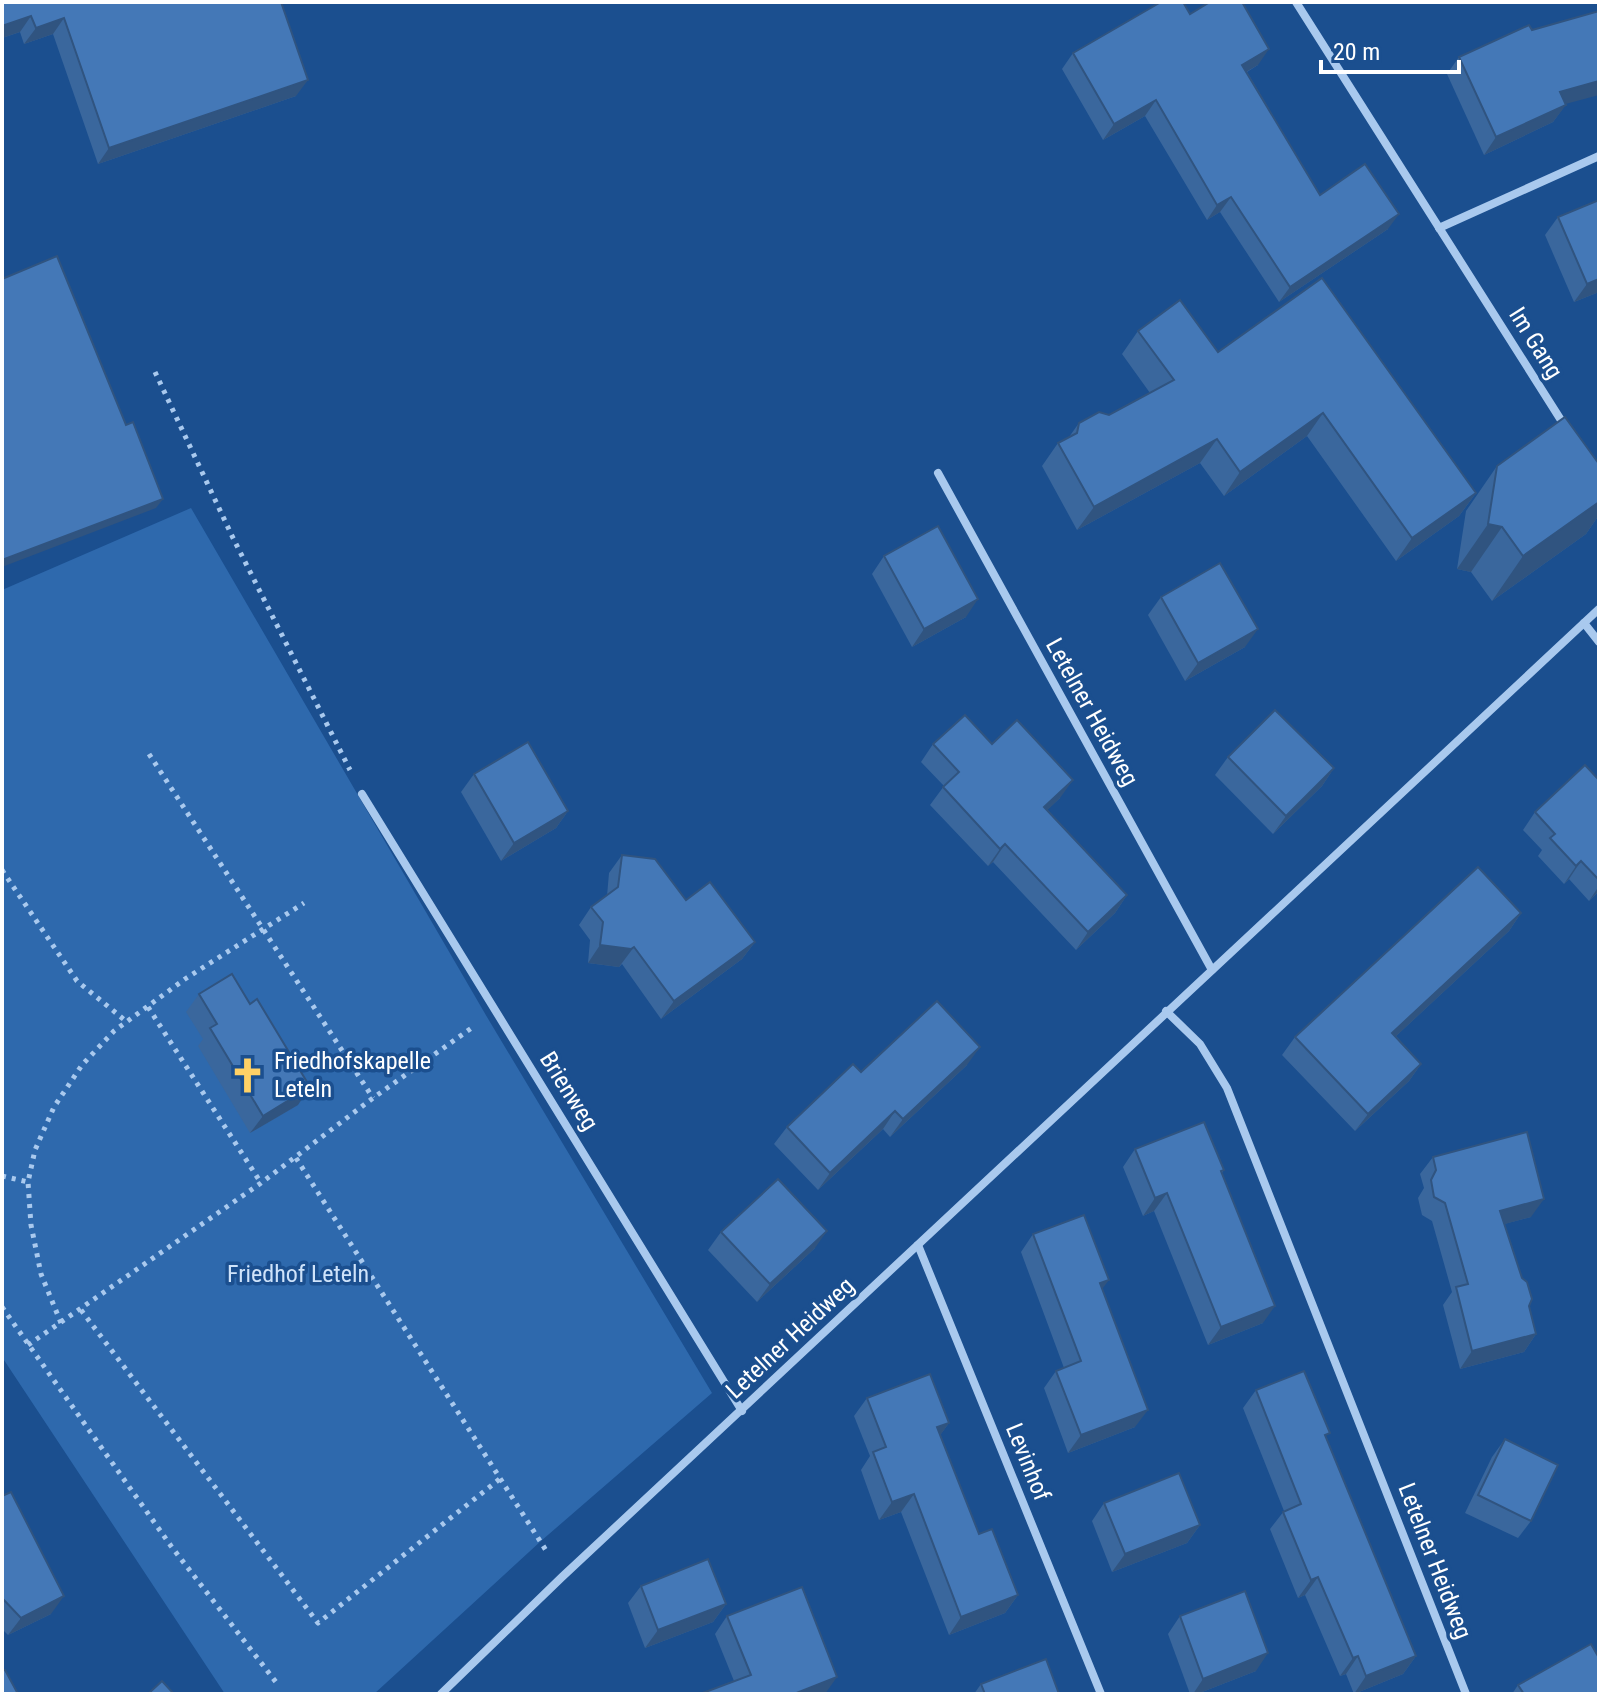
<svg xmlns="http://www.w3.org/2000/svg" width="1601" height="1696" font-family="'Roboto Condensed',sans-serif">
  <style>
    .green { fill: #2e69ad }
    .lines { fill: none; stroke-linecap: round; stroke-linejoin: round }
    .path { stroke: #a9c9ee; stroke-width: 5; stroke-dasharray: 4 6; stroke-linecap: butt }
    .street { stroke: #a9c9ee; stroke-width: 8 }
    .wall { fill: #3a679d }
    .shaded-wall { fill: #305480 }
    .building { fill: #4478b7; stroke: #305480; stroke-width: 2 }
    .labels { text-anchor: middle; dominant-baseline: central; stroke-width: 7; stroke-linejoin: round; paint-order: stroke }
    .street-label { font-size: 24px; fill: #fff; stroke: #1b4f8f }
    .poi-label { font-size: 24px; fill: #fff; stroke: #1b4f8f; text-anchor: start }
    .park-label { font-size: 24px; fill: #cfe3fa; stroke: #1b4f8f }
  </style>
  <rect width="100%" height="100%" fill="#1b4f8f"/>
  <!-- green -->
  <polygon class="green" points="191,508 487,1017 712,1393 541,1541 374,1694 225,1694 2,1357 2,590"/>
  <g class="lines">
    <!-- path -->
    <g class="path">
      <polyline points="155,372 233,538 350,770"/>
      <polyline points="149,754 373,1098"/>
      <polyline points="2,870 77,981 127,1022"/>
      <polyline points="148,1007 261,1183"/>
      <polyline points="296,1158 547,1552"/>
      <polyline points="2,1176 28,1182"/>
      <polyline points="2,1307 171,1546 279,1686"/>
      <polyline points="81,1310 318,1623 501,1478"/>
      <polyline points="61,1323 41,1274 31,1225 28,1182 35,1150 54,1107 82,1065 114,1031 185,979 304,903"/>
      <polyline points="28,1345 261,1183 373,1098 473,1027"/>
    </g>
    <!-- street -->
    <g class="street">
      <polyline points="1296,2 1566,428"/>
      <polyline points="1439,228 1599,156"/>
      <polyline points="938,473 1212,970"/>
      <polyline points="1584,623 1599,642"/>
      <polyline points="362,794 742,1411"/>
      <polyline points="1166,1011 1200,1044 1227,1088 1466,1694"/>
      <polyline points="918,1245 1101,1694"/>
      <polyline points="441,1694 562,1577 1599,609"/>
    </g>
  </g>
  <!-- wall -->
  <g class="wall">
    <polygon points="2,2 281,2 296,96 98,164 53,34 24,44 20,32 2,38"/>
    <polygon points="1190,14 1258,65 1247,72 1320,195 1388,229 1279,302 1220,212 1207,220 1145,116 1103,140 1062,69 1073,53"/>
    <polygon points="1459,57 1566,104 1553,122 1484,155 1447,74"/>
    <polygon points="1599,200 1599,292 1574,302 1545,235 1558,217"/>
    <polygon points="1138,331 1218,352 1476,493 1459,516 1396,561 1307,436 1224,496 1200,463 1077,530 1042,466 1058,443 1069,437 1079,423 1109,415 1150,393 1122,354"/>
    <polygon points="1599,464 1599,515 1586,534 1492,601 1471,572 1457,569 1466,511 1497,466"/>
    <polygon points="884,556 966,617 912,647 872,574"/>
    <polygon points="1161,597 1245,647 1185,681 1148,615"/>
    <polygon points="933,744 1060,798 1047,810 1127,895 1115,913 1076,950 993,862 988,866 930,805 944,786 921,762"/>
    <polygon points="1228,757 1334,768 1322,786 1273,834 1215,775"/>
    <polygon points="474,774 568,811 556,828 501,861 461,792"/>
    <polygon points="1599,780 1599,891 1589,901 1569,879 1564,884 1538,856 1542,850 1523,830 1535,812"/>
    <polygon points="622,855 686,900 755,942 742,959 661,1019 622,964 619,967 588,963 590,940 579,925 591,907 607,896 609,873"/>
    <polygon points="1521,913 1509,931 1396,1036 1421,1064 1409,1081 1355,1131 1282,1055 1295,1037"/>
    <polygon points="199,994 250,1004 298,1105 250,1133 198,1046 203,1039 186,1012"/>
    <polygon points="967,1065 890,1137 883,1129 818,1190 774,1144 787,1127 861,1072"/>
    <polygon points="1135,1149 1224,1170 1222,1173 1263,1323 1208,1345 1154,1211 1143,1216 1123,1167"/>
    <polygon points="1433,1157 1531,1217 1504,1224 1536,1334 1524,1352 1460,1369 1443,1305 1452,1292 1432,1221 1422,1215 1418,1198 1424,1188 1420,1174"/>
    <polygon points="721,1232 815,1248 757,1302 708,1250"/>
    <polygon points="1033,1234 1102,1289 1135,1427 1068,1453 1044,1388 1056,1371 1064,1368 1021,1252"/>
    <polygon points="1256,1390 1326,1438 1416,1656 1403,1674 1354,1694 1346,1674 1340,1676 1305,1595 1298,1598 1270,1529 1284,1511 1243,1408"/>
    <polygon points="867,1398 949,1423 940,1435 979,1534 1018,1595 1005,1613 949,1635 901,1512 879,1520 861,1470 870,1456 854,1416"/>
    <polygon points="1505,1439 1531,1521 1518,1538 1465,1513 1492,1457"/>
    <polygon points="2,1496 51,1614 8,1635 2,1629"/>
    <polygon points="1104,1503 1200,1525 1187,1543 1112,1572 1092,1521"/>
    <polygon points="641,1586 726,1604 713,1622 645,1648 628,1603"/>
    <polygon points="727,1616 825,1694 734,1681 715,1634"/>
    <polygon points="1180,1616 1256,1671 1197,1694 1190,1694 1168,1634"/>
    <polygon points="981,1684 985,1694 974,1694"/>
    <polygon points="1518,1685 1599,1694 1512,1694"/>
  </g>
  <!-- shaded-wall -->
  <g class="shaded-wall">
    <polygon points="31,16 20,32 2,38 2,26"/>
    <polygon points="64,18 53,34 24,44 36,28"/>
    <polygon points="1269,49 1258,65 1232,80 1242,65"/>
    <polygon points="308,80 296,96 98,164 109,148"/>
    <polygon points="1599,81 1599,95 1547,109 1560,92"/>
    <polygon points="1156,100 1145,116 1103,140 1114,124"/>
    <polygon points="1566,105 1553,122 1484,155 1496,137"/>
    <polygon points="1231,197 1220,212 1207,220 1217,205"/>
    <polygon points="1399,214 1388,229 1279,302 1290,287"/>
    <polygon points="1599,279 1599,292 1574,302 1587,284"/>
    <polygon points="1323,413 1307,436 1224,496 1240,472"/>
    <polygon points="1217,439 1200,463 1077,530 1094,507"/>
    <polygon points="1476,493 1459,516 1396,561 1412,538"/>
    <polygon points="163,499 156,508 2,567 2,560"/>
    <polygon points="1599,502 1599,515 1586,534 1492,601 1523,556"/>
    <polygon points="1488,524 1502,527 1471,572 1457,569"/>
    <polygon points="978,599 966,617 912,647 924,629"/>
    <polygon points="1258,629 1245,647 1185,681 1198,663"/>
    <polygon points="1334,768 1322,786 1273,834 1286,816"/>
    <polygon points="1073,780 1060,798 1032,825 1044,807"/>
    <polygon points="568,811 556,828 501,861 514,843"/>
    <polygon points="1005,844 993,862 988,866 1000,849"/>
    <polygon points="1581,861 1569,879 1564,884 1576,866"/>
    <polygon points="1599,886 1599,891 1589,901"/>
    <polygon points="1127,895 1115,913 1076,950 1088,932"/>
    <polygon points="1521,913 1509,931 1380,1051 1392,1033"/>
    <polygon points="755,942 742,959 661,1019 674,1001"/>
    <polygon points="600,945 634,947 619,967 588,963"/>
    <polygon points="980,1047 967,1065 890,1137 903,1119"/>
    <polygon points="1421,1064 1409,1081 1355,1131 1368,1114"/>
    <polygon points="310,1087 298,1105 250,1133 263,1116"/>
    <polygon points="895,1111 883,1129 818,1190 830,1173"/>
    <polygon points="1167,1193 1154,1211 1143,1216 1155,1198"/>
    <polygon points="1544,1199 1531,1217 1487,1229 1500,1211"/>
    <polygon points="827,1231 815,1248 757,1302 770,1284"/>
    <polygon points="1109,1280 1096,1297 1100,1283"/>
    <polygon points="1275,1306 1263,1323 1208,1345 1221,1327"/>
    <polygon points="1536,1334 1524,1352 1460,1369 1472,1351"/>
    <polygon points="1148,1410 1135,1427 1068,1453 1081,1435"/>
    <polygon points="949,1423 936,1441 937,1427"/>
    <polygon points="914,1494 901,1512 879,1520 892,1502"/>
    <polygon points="1200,1525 1187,1543 1112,1572 1125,1554"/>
    <polygon points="1318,1577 1305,1595 1298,1598 1311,1580"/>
    <polygon points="1018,1595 1005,1613 949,1635 961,1617"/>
    <polygon points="64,1596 51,1614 8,1635 21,1618"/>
    <polygon points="726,1604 713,1622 645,1648 658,1630"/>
    <polygon points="1268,1653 1256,1671 1197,1694 1193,1694 1203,1679"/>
    <polygon points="1358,1656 1346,1674 1340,1676 1353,1658"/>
    <polygon points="1416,1656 1403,1674 1354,1694 1366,1676"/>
    <polygon points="837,1677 825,1694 794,1694"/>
  </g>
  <!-- building -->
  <g class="building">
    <polygon points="2,2 281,2 308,80 109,148 64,18 36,28 31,16 2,26"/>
    <polygon points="1161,2 1183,2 1190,14 1210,2 1242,2 1269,49 1242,65 1320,195 1365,164 1399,214 1290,287 1231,197 1217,205 1156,100 1114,124 1073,53"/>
    <polygon points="1599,11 1599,81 1560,92 1566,105 1496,137 1459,57 1529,25 1532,30"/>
    <polygon points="1599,200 1599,279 1587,284 1558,217"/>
    <polygon points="57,256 126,425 133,422 163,499 2,560 2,279"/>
    <polygon points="1322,278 1476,493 1412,538 1323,413 1240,472 1217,439 1094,507 1058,443 1077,433 1079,423 1099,412 1109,415 1174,380 1138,331 1180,300 1218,352"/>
    <polygon points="1565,417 1599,464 1599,502 1523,556 1502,527 1488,524 1497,466"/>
    <polygon points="938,526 978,599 924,629 884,556"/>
    <polygon points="1220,563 1258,629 1198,663 1161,597"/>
    <polygon points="1275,710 1334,768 1286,816 1228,757"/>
    <polygon points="965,715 992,744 1017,720 1073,780 1044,807 1127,895 1088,932 1005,844 1000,849 943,787 959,772 933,744"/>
    <polygon points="528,742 568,811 514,843 474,774"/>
    <polygon points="1585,765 1599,780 1599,880 1581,861 1576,866 1550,838 1555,834 1535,812"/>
    <polygon points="622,855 655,859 686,900 710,882 755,942 674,1001 634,947 631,949 600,945 603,922 591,907 618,887"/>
    <polygon points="1478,867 1521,913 1392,1033 1421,1064 1368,1114 1295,1037"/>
    <polygon points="232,974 250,1004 257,999 310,1087 263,1116 210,1028 217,1024 199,994"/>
    <polygon points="937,1001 980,1047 903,1119 895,1111 830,1173 787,1127 853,1064 861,1072"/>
    <polygon points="1204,1122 1224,1170 1221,1171 1275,1306 1221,1327 1167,1193 1155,1198 1135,1149"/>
    <polygon points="1527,1132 1544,1199 1500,1211 1522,1278 1527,1282 1532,1299 1529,1306 1536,1334 1472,1351 1456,1287 1468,1284 1445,1203 1434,1197 1431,1180 1436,1170 1433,1157"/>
    <polygon points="778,1179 827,1231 770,1284 721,1232"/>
    <polygon points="1084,1215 1109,1280 1100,1283 1148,1410 1081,1435 1056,1371 1081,1361 1033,1234"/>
    <polygon points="1304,1371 1330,1433 1325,1435 1416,1656 1366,1676 1358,1656 1353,1658 1318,1577 1311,1580 1283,1512 1301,1504 1256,1390"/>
    <polygon points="930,1374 949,1423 937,1427 979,1534 992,1529 1018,1595 961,1617 914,1494 892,1502 873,1452 886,1447 867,1398"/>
    <polygon points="1505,1439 1558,1465 1531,1521 1478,1495"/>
    <polygon points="1179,1473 1200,1525 1125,1554 1104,1503"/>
    <polygon points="11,1492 64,1596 21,1618 2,1598 2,1496"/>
    <polygon points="708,1559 726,1604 658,1630 641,1586"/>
    <polygon points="802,1587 837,1677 794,1694 700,1694 751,1675 727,1616"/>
    <polygon points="1245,1591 1268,1653 1203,1679 1180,1616"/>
    <polygon points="1591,1644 1599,1658 1599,1694 1524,1694 1518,1685"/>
    <polygon points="1046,1659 1059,1694 985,1694 981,1684"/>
    <polygon points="2,1670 5,1670 18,1694 2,1694"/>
    <polygon points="162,1681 174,1694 148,1694"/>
  </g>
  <!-- icons -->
  <defs>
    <symbol id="church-bare" viewBox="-9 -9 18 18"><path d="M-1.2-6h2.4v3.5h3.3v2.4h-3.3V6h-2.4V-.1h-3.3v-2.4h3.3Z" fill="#ffd166" stroke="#1b4f8f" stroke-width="2.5" paint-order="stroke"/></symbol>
  </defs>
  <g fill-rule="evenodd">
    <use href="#church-bare" x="222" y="1050" width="51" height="51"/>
  </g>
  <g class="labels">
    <!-- street labels -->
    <g class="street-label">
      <text transform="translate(1536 343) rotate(58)">Im Gang</text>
      <text transform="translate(1092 712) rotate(61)">Letelner Heidweg</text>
      <text transform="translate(569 1091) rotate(58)">Brienweg</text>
      <text transform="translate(790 1338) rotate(-43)">Letelner Heidweg</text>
      <text transform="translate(1028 1462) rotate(68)">Levinhof</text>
      <text transform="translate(1435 1561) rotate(69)">Letelner Heidweg</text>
    </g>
    <!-- poi labels -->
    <g class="poi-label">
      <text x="274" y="1061">Friedhofskapelle<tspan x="274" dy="28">Leteln</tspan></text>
    </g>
    <!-- park labels -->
    <g class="park-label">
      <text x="298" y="1274">Friedhof Leteln</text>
    </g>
  </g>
  <!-- border -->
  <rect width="1601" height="1696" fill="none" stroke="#ffffff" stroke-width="8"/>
  <!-- scale -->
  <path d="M1321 60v12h138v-12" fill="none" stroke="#ffffff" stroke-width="4"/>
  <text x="1333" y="60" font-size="24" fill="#ffffff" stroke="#1b4f8f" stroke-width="6" paint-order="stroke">20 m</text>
</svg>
